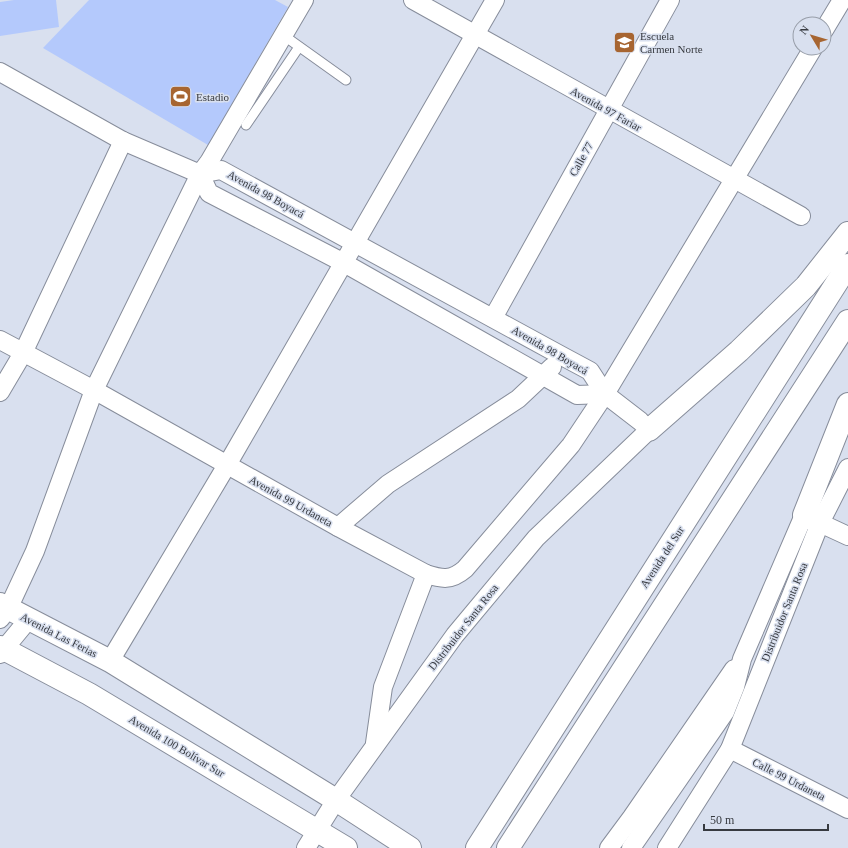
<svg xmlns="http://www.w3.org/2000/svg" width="848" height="848" font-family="Georgia,serif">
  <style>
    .green { fill: #b4c9fc }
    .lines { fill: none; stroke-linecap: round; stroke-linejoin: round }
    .lane-casing { stroke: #878d9b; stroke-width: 11 }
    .street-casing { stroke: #878d9b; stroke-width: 20 }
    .secondary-casing { stroke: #878d9b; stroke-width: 24 }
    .highway-casing { stroke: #878d9b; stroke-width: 24 }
    .lane { stroke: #fff; stroke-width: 9 }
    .street { stroke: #fff; stroke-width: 18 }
    .secondary { stroke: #fff; stroke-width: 22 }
    .highway { stroke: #fff; stroke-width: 22 }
    .labels { text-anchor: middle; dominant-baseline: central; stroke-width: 3; stroke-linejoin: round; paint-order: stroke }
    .poi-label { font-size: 11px; fill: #373a40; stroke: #d9e0ef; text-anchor: start }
    .street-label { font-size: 11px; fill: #373a40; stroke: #d9e0ef }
  </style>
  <rect width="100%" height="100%" fill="#d9e0ef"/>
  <!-- green -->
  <g class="green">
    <polygon points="14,0 56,0 59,27 0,36 0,2"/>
    <polygon points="89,0 275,0 288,7 208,145 43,48"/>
  </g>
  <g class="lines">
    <defs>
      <g id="lane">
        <polyline points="283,35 346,80"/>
        <polyline points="246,125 299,47"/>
      </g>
      <g id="street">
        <polyline points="413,0 801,216"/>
        <polyline points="824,30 842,0"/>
        <polyline points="0,72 123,141 200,174 221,170 562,356 590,371 605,394 640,421 649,430 536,538 455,635 336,800 306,848"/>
        <polyline points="200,174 209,193 344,263 577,395 605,394"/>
        <polyline points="493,318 670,0"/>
        <polyline points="0,340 94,390 338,527 426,574 383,687 375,743"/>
        <polyline points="0,392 23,353 123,141"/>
        <polyline points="820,523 848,536"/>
        <polyline points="338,527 388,484 518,399 552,367"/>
        <path d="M426,574c16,5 25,7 39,-5l106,-124 34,-51 208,-346"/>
        <polyline points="0,619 8,609 35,551 94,390 200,174 209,162 304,0"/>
        <polyline points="0,654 28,620"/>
        <polyline points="110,661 227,465 495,0"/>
        <polyline points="730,749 848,809"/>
        <polyline points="609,848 632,817 734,669"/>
        <polyline points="631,848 725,712 735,687 742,659 804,515"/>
        <polyline points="667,848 730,749 820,523 848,468"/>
      </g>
      <g id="secondary">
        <polyline points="0,604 110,661 336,800 410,848"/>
        <polyline points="0,647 89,694 346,848"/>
      </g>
      <g id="highway">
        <polyline points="649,430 739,351 806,286 848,233"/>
        <polyline points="820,523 804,515 848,404"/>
        <polyline points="477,848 848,265"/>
        <polyline points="508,848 848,321"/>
      </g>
    </defs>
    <!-- lane casing -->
    <use href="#lane" class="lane-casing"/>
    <!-- street casing -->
    <use href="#street" class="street-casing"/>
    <!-- secondary casing -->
    <use href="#secondary" class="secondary-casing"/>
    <!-- highway casing -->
    <use href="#highway" class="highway-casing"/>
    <!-- lane -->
    <use href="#lane" class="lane"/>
    <!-- street -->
    <use href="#street" class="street"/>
    <!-- secondary -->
    <use href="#secondary" class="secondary"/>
    <!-- highway -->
    <use href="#highway" class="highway"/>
  </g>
  <!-- icons -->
  <defs>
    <symbol id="school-square" viewBox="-11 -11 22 22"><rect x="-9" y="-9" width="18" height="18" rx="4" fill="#a76531" stroke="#d9e0ef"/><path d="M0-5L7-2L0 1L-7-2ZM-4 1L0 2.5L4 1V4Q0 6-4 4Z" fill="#fff"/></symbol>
    <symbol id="stadium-square" viewBox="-11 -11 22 22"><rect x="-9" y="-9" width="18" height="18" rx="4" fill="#a76531" stroke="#d9e0ef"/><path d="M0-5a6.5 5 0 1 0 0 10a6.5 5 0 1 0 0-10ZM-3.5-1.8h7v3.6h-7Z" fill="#fff"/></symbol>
  </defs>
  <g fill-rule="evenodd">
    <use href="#school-square" x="612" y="30" width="25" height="25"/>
    <use href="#stadium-square" x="168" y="84" width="25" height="25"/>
  </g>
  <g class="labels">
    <!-- poi labels -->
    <g class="poi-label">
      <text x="640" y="36">Escuela<tspan x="640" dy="13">Carmen Norte</tspan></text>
      <text x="196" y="97">Estadio</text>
    </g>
    <!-- street labels -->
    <g class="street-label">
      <text transform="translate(606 109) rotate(29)">Avenida 97 Fariar</text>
      <text transform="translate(581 159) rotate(-61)">Calle 77</text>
      <text transform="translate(266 194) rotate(29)">Avenida 98 Boyacá</text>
      <text transform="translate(550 350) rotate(30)">Avenida 98 Boyacá</text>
      <text transform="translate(291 501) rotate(29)">Avenida 99 Urdaneta</text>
      <text transform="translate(662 557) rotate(-57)">Avenida del Sur</text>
      <text transform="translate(784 612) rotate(-68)">Distribuidor Santa Rosa</text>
      <text transform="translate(463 627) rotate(-52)">Distribuidor Santa Rosa</text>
      <text transform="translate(59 635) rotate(27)">Avenida Las Ferias</text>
      <text transform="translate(177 746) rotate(31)">Avenida 100 Bolívar Sur</text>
      <text transform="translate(789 779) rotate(27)">Calle 99 Urdaneta</text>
    </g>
  </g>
  <!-- north arrow -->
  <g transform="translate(812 36) rotate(308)"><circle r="19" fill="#d9e0ef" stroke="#989ea9"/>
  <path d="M0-3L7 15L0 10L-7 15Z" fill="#a76531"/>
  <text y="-6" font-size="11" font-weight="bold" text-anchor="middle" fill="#373a40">N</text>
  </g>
  <!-- scale -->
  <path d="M704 824v6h124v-6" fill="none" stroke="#373a40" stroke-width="2"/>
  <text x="710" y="824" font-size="12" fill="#373a40" stroke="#d9e0ef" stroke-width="3" paint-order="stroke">50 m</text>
</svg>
